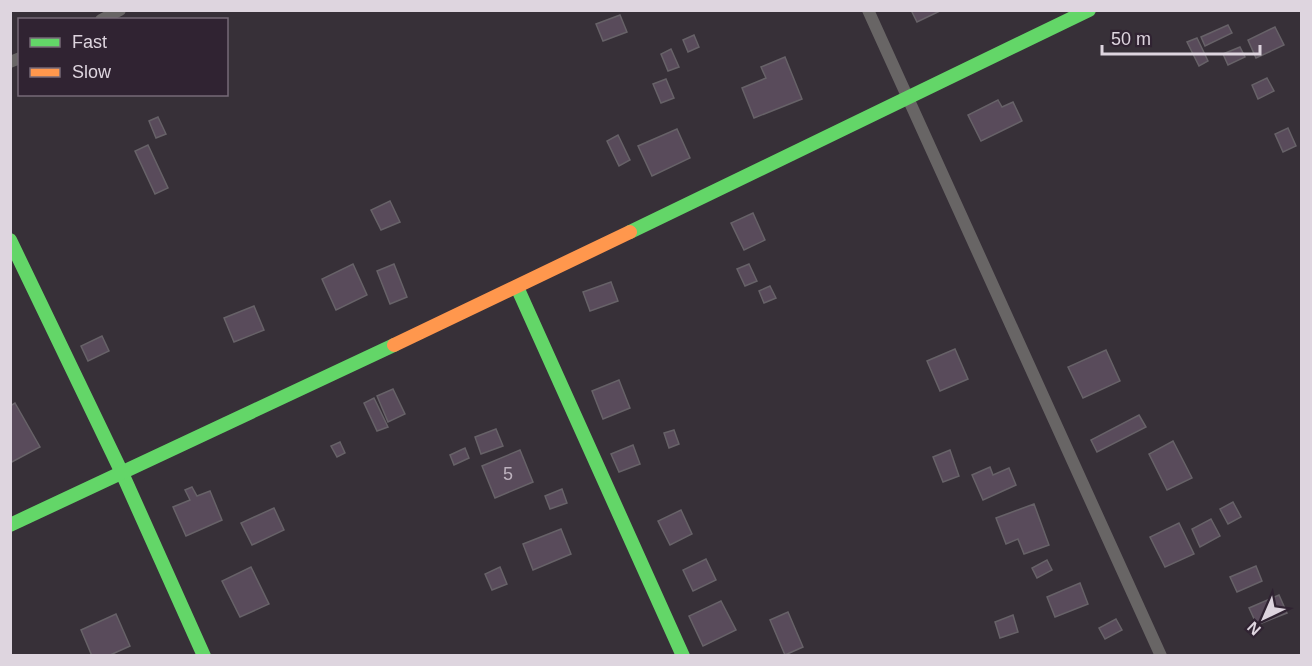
<svg xmlns="http://www.w3.org/2000/svg" width="1312" height="666" font-family="Arial,sans-serif">
  <style>
    .building { fill: #594b5b; stroke: #676268; stroke-width: 1.5 }
    .lines { fill: none; stroke-linecap: round; stroke-linejoin: round }
    .lane { stroke: #686565; stroke-width: 12 }
    .fast { stroke: #63d668; stroke-width: 14 }
    .slow { stroke: #ff974d; stroke-width: 14 }
    .labels { text-anchor: middle; dominant-baseline: central; stroke-width: 4.5; stroke-linejoin: round; paint-order: stroke }
    .number-label { font-size: 18px; fill: #bdb2be }
  </style>
  <rect width="100%" height="100%" fill="#373038"/>
  <!-- building -->
  <g class="building">
    <polygon points="911,10 942,10 917,22"/>
    <polygon points="620,15 627,32 603,41 596,24"/>
    <polygon points="1228,25 1232,33 1205,46 1201,37"/>
    <polygon points="1275,27 1284,45 1256,58 1248,40"/>
    <polygon points="694,35 699,47 688,52 683,40"/>
    <polygon points="1197,38 1208,61 1199,66 1187,42"/>
    <polygon points="1240,47 1245,57 1228,65 1223,54"/>
    <polygon points="671,49 679,67 668,71 661,54"/>
    <polygon points="785,57 802,99 754,118 742,88 766,78 761,67"/>
    <polygon points="1267,78 1274,91 1258,99 1252,85"/>
    <polygon points="666,79 674,98 661,103 653,84"/>
    <polygon points="998,100 1002,107 1013,102 1022,121 981,141 968,115"/>
    <polygon points="158,117 166,134 156,138 149,121"/>
    <polygon points="1288,128 1296,146 1283,152 1275,134"/>
    <polygon points="677,129 690,158 652,176 638,146"/>
    <polygon points="618,135 630,160 619,166 607,141"/>
    <polygon points="148,145 168,188 155,194 135,151"/>
    <polygon points="390,201 400,222 381,230 371,210"/>
    <polygon points="753,213 765,240 744,250 731,223"/>
    <polygon points="353,264 367,295 336,310 322,279"/>
    <polygon points="394,264 407,297 390,304 377,271"/>
    <polygon points="749,264 757,281 745,286 737,269"/>
    <polygon points="611,282 618,301 590,311 583,292"/>
    <polygon points="770,286 776,298 764,303 759,291"/>
    <polygon points="254,306 264,330 234,342 224,318"/>
    <polygon points="102,336 109,351 88,361 81,346"/>
    <polygon points="955,349 968,379 940,391 927,361"/>
    <polygon points="1106,350 1120,381 1083,398 1068,367"/>
    <polygon points="619,380 630,408 603,419 592,391"/>
    <polygon points="393,389 405,414 388,422 377,396"/>
    <polygon points="374,398 388,427 377,431 364,403"/>
    <polygon points="15,403 40,447 10,463 10,406"/>
    <polygon points="1139,415 1146,427 1097,452 1091,440"/>
    <polygon points="496,429 503,446 481,454 475,437"/>
    <polygon points="674,430 679,444 669,448 664,433"/>
    <polygon points="1173,441 1192,478 1167,490 1149,454"/>
    <polygon points="340,442 345,453 337,457 331,446"/>
    <polygon points="633,445 640,464 619,472 611,454"/>
    <polygon points="465,448 469,458 454,465 450,455"/>
    <polygon points="520,450 533,482 495,498 482,466"/>
    <polygon points="950,450 959,476 943,482 933,457"/>
    <polygon points="990,467 993,475 1009,468 1016,485 983,500 972,475"/>
    <polygon points="192,487 197,496 210,491 222,520 186,536 173,507 190,500 185,490"/>
    <polygon points="562,489 567,503 550,509 545,496"/>
    <polygon points="1233,502 1241,517 1228,524 1220,509"/>
    <polygon points="1034,504 1049,545 1024,554 1018,539 1006,544 996,518"/>
    <polygon points="274,508 284,530 252,545 241,523"/>
    <polygon points="681,510 692,534 670,545 658,521"/>
    <polygon points="1211,519 1220,536 1200,547 1192,529"/>
    <polygon points="1179,523 1194,554 1165,567 1150,537"/>
    <polygon points="561,529 571,554 533,570 523,544"/>
    <polygon points="706,559 716,580 693,591 683,570"/>
    <polygon points="1047,560 1052,570 1037,578 1032,568"/>
    <polygon points="1256,566 1262,581 1237,592 1230,577"/>
    <polygon points="251,567 269,604 240,617 222,581"/>
    <polygon points="500,567 507,584 492,590 485,574"/>
    <polygon points="1080,583 1088,604 1055,617 1047,597"/>
    <polygon points="1279,595 1287,613 1257,625 1249,608"/>
    <polygon points="721,601 736,630 703,646 689,616"/>
    <polygon points="788,612 803,647 785,655 770,620"/>
    <polygon points="116,614 130,646 108,656 92,656 81,630"/>
    <polygon points="1013,615 1018,632 1000,638 995,622"/>
    <polygon points="1116,619 1122,630 1105,639 1099,628"/>
  </g>
  <g class="lines">
    <!-- lane -->
    <g class="lane">
      <polyline points="868,10 1161,656"/>
      <polyline points="101,20 120,10"/>
      <polyline points="10,62 20,58"/>
    </g>
    <!-- fast -->
    <g class="fast">
      <polyline points="630,232 1089,10"/>
      <polyline points="10,240 122,473 204,656"/>
      <polyline points="517,287 683,656"/>
      <polyline points="10,525 394,345"/>
    </g>
    <!-- slow -->
    <polyline class="slow" points="394,345 630,232"/>
  </g>
  <g class="labels">
    <!-- number labels -->
    <g class="number-label">
      <text x="508" y="474">5</text>
    </g>
  </g>
  <!-- border -->
  <rect width="1312" height="666" fill="none" stroke="#ded5df" stroke-width="24"/>
  <!-- legend -->
  <rect x="18" y="18" width="210" height="78" fill="#302332" stroke="#766a77" stroke-width="1.5"/>
  <rect x="30" y="38" width="30" height="9" fill="#63d668" stroke="#766a77" stroke-width="1.5"/>
  <text x="72" y="48" font-size="18" fill="#ded5df">Fast</text>
  <rect x="30" y="68" width="30" height="9" fill="#ff974d" stroke="#766a77" stroke-width="1.5"/>
  <text x="72" y="78" font-size="18" fill="#ded5df">Slow</text>
  <!-- north arrow -->
  <g transform="translate(1264 618) rotate(224)" stroke="#302332" stroke-width="4.5" paint-order="stroke">
  <path d="M0-4.5L10 22L0 15L-10 22Z" fill="#ded5df"/>
  <text y="-9" font-size="16" font-weight="bold" text-anchor="middle" fill="#ded5df">N</text>
  </g>
  <!-- scale -->
  <path d="M1102 45v9h158v-9" fill="none" stroke="#ded5df" stroke-width="3"/>
  <text x="1111" y="45" font-size="18" fill="#ded5df" stroke="#302332" stroke-width="4.5" paint-order="stroke">50 m</text>
</svg>
